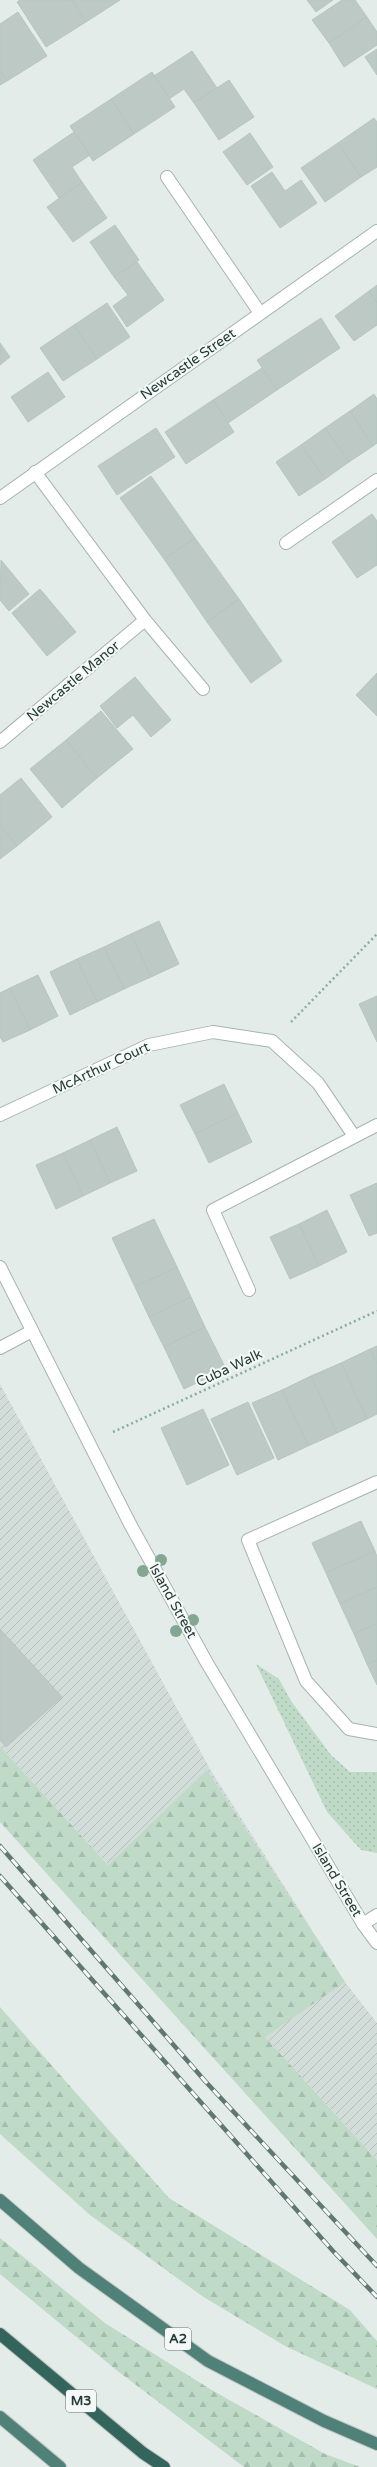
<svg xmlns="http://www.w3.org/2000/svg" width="377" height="2467" font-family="'Varela Round',sans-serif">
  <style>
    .industrial { fill: url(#industrial-furrows) }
    .grass { fill: url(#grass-dots) }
    .forest { fill: url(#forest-firs) }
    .building { fill: #bcc9c5; stroke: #b7c5c0 }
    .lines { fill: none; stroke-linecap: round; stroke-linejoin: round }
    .service-casing { stroke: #a7b4b0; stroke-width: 14 }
    .minor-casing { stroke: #a7b4b0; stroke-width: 14 }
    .trunk-casing { stroke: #c2c8c7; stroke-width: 14 }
    .motorway-casing { stroke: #c2c8c7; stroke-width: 14 }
    .path { stroke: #88aca2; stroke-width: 2.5; stroke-dasharray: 2 3; stroke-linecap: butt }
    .service { stroke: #fff; stroke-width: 12 }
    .minor { stroke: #fff; stroke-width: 12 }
    .trunk { stroke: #508178; stroke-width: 12 }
    .motorway { stroke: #34655d; stroke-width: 12 }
    .rail-casing { stroke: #607772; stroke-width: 4.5 }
    .rail { stroke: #f4f9f7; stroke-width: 3; stroke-dasharray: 9; stroke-linecap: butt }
    .tree { fill: #83a793 }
    .labels { text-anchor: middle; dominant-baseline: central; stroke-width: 4; stroke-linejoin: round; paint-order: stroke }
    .shield { fill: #f4f9f7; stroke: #637571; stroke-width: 1 }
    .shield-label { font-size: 13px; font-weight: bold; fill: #253c37 }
    .street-label { font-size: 14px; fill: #253c37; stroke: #f4f9f7 }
  </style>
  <defs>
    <pattern id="industrial-furrows" width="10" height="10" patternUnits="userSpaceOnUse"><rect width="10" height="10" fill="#d2dcd8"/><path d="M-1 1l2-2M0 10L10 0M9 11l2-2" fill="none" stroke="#b4beba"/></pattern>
    <pattern id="grass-dots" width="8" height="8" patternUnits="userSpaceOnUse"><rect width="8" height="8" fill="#bfdbc8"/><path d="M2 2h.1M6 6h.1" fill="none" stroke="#a4bdac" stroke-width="1.8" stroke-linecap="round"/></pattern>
    <pattern id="forest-firs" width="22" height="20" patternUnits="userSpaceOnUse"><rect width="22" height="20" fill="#bfdbc8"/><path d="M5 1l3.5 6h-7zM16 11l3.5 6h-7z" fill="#a4bdac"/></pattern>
  </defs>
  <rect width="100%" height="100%" fill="#e4ece9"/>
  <!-- industrial -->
  <polygon class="industrial" points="0,1384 210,1769 345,1982 377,2023 377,2160 0,1746"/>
  <!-- grass -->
  <polygon class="grass" points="256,1664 279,1679 291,1701 331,1755 350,1772 377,1772 377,1853 361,1850 327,1812"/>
  <!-- forest -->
  <g class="forest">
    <polygon points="0,1746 108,1865 207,1770 345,1982 265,2037 377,2160 377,2239 0,1822"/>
    <polygon points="0,2007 169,2198 350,2310 377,2341 377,2389 285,2346 202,2296 90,2215 0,2134"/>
    <polygon points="0,2238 105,2323 210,2389 325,2454 360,2467 244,2467 115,2369 0,2274"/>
  </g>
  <!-- building -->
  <g class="building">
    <polygon points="20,0 72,0 86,22 46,47 17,2"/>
    <polygon points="72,0 120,0 86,22"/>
    <polygon points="307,0 333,0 316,12"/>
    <polygon points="342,0 355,0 367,17 329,43 312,20"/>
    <polygon points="18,12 47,56 7,81 0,70 0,24"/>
    <polygon points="367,17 377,32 377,45 344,67 329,43"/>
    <polygon points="377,49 377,75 365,57"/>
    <polygon points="192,51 217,88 194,103 184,89 169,99 154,76"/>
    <polygon points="0,70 7,81 0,85"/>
    <polygon points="152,72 175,107 134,134 111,99"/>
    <polygon points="229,80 254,117 219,140 194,103"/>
    <polygon points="111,99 134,134 93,161 70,126"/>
    <polygon points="374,118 377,122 377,167 361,177 338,143"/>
    <polygon points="74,132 90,155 72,167 82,182 59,198 33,160"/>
    <polygon points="250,133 273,167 247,185 223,152"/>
    <polygon points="338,143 361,177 325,202 301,168"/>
    <polygon points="272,172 285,191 301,180 317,203 280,228 251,186"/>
    <polygon points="82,182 107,218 73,242 47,207"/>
    <polygon points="115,225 139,260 114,277 90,242"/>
    <polygon points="137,262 164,300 127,327 113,306 128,295 114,277"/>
    <polygon points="377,285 377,303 369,291"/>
    <polygon points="369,291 377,303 377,325 354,341 335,316"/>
    <polygon points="107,303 130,337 97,359 74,325"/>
    <polygon points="321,318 340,348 277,390 257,360"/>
    <polygon points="74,325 97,359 63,381 40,348"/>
    <polygon points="0,343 10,357 0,365"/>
    <polygon points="262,368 277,390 228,423 213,400"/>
    <polygon points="48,372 65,397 28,422 11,397"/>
    <polygon points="374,394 377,399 377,443 373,446 350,411"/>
    <polygon points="213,400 234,432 186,464 165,432"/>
    <polygon points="350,411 373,446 349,462 325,428"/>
    <polygon points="156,428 175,457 117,495 98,466"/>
    <polygon points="325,428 349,462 325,479 301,445"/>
    <polygon points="301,445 325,479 299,496 276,462"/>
    <polygon points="151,476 195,538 164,559 120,498"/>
    <polygon points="372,514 377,521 377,565 357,578 332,542"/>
    <polygon points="195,538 239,599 207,622 164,559"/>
    <polygon points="1,560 29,594 9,611 0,600"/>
    <polygon points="40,589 76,632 47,656 12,613"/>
    <polygon points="239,599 282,661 251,683 207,622"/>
    <polygon points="377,673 377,716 356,695"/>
    <polygon points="135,677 171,720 151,737 133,715 117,728 100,706"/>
    <polygon points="101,711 133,749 97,778 66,740"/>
    <polygon points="66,740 97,778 62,808 30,769"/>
    <polygon points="21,778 52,817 17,846 0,825 0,795"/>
    <polygon points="0,825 17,846 0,859"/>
    <polygon points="159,921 179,964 151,977 131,934"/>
    <polygon points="131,934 151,977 124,989 104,947"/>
    <polygon points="104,947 124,989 97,1002 77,959"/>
    <polygon points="77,959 97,1002 70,1015 50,972"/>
    <polygon points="38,975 58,1016 30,1030 10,988"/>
    <polygon points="10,988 30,1030 3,1042 0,1037 0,993"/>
    <polygon points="377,996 377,1042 359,1004"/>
    <polygon points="224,1084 238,1113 195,1134 180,1105"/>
    <polygon points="238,1113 252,1142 209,1163 195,1134"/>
    <polygon points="117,1127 137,1171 110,1183 90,1140"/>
    <polygon points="90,1140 110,1183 83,1196 63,1153"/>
    <polygon points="63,1153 83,1196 56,1209 36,1165"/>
    <polygon points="377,1183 377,1233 369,1236 350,1195"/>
    <polygon points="327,1210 347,1252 319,1266 299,1224"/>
    <polygon points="154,1219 177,1267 135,1287 112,1238"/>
    <polygon points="299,1224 319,1266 290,1279 270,1237"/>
    <polygon points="177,1267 191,1297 149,1317 135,1287"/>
    <polygon points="191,1297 205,1327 164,1347 149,1317"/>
    <polygon points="205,1327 226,1369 184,1389 164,1347"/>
    <polygon points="377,1346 377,1364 370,1349"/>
    <polygon points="370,1349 377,1364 377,1414 367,1419 341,1363"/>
    <polygon points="341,1363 367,1419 337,1433 311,1376"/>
    <polygon points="311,1376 337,1433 308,1446 282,1390"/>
    <polygon points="282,1390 308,1446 278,1460 252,1403"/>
    <polygon points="248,1402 274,1458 237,1475 211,1419"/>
    <polygon points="203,1409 229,1465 187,1485 161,1428"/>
    <polygon points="361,1521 375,1551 326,1573 312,1543"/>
    <polygon points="375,1551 377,1557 377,1587 340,1604 326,1573"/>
    <polygon points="377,1587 377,1623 354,1634 340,1604"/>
    <polygon points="377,1623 377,1660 367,1664 354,1634"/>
    <polygon points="0,1629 62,1697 6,1747 0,1740"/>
    <polygon points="377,1660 377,1685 367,1664"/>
  </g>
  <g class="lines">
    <defs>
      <polyline id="service" points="0,1348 32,1331"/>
      <g id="minor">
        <polyline points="167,177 260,313"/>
        <polyline points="35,472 145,620 203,689"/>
        <polyline points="0,498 377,231"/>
        <polyline points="286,543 377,480"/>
        <polyline points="0,742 145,620"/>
        <polyline points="0,1115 149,1045 213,1032 272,1041 318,1083 354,1136"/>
        <polyline points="0,1267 130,1524 207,1663 363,1924 377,1943"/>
        <polyline points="249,1290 213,1210 377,1125"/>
        <polyline points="377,1482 248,1540 306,1681 349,1729 377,1734"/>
        <polyline points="363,1924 377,1915"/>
      </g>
      <g id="trunk">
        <polyline points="0,2200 79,2268 208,2361 324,2421 377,2444"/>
        <polyline points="0,2417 60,2467"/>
      </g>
      <polyline id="motorway" points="0,2334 143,2453 164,2467"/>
    </defs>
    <!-- service casing -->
    <use href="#service" class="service-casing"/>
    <!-- minor casing -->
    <use href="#minor" class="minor-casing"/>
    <!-- trunk casing -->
    <use href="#trunk" class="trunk-casing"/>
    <!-- motorway casing -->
    <use href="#motorway" class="motorway-casing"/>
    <!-- path -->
    <g class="path">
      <polyline points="291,1022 377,934"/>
      <polyline points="113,1432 377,1311"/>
    </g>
    <!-- service -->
    <use href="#service" class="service"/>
    <!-- minor -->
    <use href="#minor" class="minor"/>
    <!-- trunk -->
    <use href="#trunk" class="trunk"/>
    <!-- motorway -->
    <use href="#motorway" class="motorway"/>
    <defs>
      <g id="rail">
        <polyline points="0,1846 205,2081 377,2266"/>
        <polyline points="0,1876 333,2251 377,2297"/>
      </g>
    </defs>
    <!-- rail casing -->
    <use href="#rail" class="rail-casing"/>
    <!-- rail -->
    <use href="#rail" class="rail"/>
  </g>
  <!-- trees -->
  <g class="tree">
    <circle cx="161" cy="1560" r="6"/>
    <circle cx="143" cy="1571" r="6"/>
    <circle cx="193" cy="1620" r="6"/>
    <circle cx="176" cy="1631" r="6"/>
  </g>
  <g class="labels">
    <!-- shield labels -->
    <g class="shield">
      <rect x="165" y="2328" width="26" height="22" rx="3"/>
      <rect x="66" y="2390" width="30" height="22" rx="3"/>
    </g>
    <g class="shield-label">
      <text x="178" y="2339">A2</text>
      <text x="81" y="2401">M3</text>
    </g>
    <!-- street labels -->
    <g class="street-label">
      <text transform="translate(188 364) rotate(-35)">Newcastle Street</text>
      <text transform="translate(73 681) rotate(-40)">Newcastle Manor</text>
      <text transform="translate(101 1068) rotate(-25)">McArthur Court</text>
      <text transform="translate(229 1368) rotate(-25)">Cuba Walk</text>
      <text transform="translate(173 1601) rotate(61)">Island Street</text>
      <text transform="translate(337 1880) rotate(59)">Island Street</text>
    </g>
  </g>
</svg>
